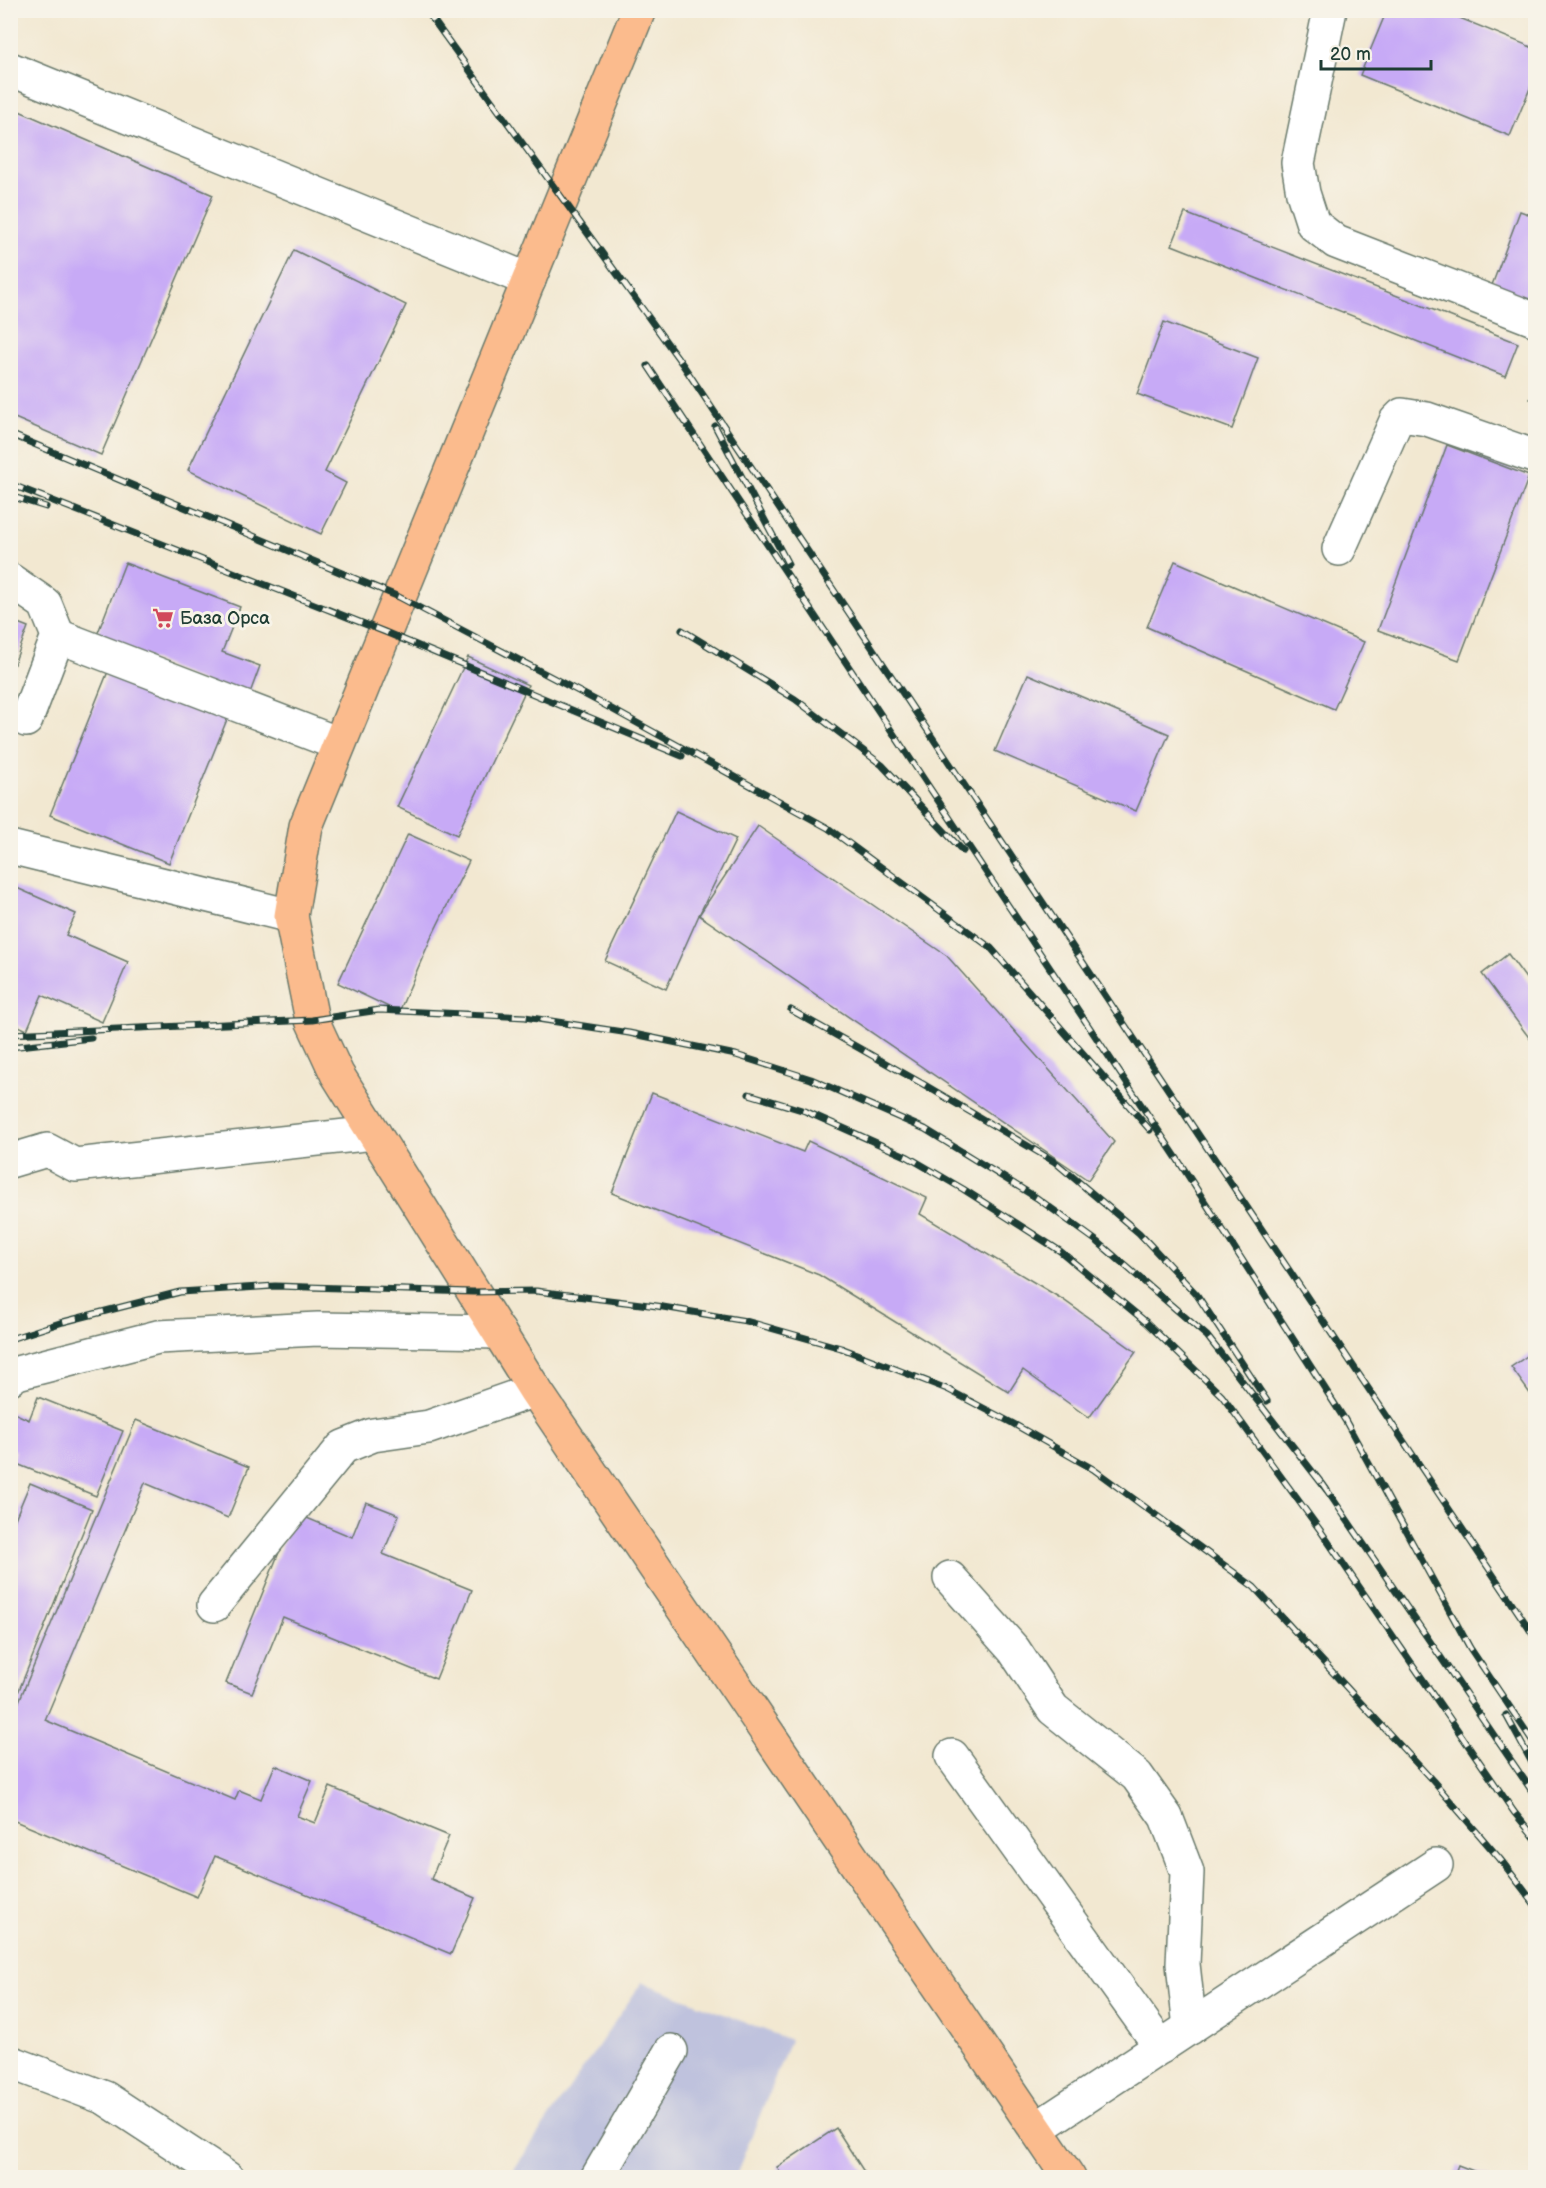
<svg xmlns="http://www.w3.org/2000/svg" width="1546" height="2188" font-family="'Balsamiq Sans',sans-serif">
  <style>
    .industrial { fill: #bfc2dd }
    .building { fill: #c7aaf6 }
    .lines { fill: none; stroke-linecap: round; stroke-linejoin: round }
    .minor-casing { stroke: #69796b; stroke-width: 36 }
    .major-casing { stroke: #69796b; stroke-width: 36 }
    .minor { stroke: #fff; stroke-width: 33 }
    .major { stroke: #fbbb8d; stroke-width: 33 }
    .rail-casing { stroke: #1f3d34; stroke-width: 7 }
    .rail { stroke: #f7f3e8; stroke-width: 4.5; stroke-dasharray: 14; stroke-linecap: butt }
    .labels { text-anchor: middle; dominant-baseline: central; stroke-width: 6; stroke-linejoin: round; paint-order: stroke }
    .poi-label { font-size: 18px; fill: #1f3d34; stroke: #f7f3e8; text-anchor: start }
  </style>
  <rect width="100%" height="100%" fill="#f7f3e8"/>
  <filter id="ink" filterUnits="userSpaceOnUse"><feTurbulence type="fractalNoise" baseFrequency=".0167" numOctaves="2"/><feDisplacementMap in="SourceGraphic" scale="12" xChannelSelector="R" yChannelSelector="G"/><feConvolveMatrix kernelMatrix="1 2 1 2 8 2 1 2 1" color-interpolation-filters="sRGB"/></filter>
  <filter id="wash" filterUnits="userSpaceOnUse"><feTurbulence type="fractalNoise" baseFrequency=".008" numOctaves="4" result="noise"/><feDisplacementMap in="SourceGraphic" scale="24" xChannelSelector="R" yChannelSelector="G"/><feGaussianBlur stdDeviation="1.35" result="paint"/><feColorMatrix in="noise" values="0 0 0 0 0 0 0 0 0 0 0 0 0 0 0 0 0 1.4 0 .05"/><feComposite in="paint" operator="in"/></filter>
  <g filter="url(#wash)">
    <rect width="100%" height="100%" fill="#f2e8d1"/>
    <!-- industrial -->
    <polygon class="industrial" points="642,1982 790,2040 735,2177 508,2178"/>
    <g id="blocks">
      <!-- building -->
      <g class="building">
        <polygon points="1387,10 1440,10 1536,49 1536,74 1510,136 1360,75"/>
        <polygon points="10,107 213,195 101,455 10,416"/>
        <polygon points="1520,211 1536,217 1536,311 1489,293"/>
        <polygon points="1185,213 1518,343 1505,376 1172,245"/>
        <polygon points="294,250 406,305 325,472 346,483 321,534 188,470"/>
        <polygon points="1164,322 1258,358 1232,429 1137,394"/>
        <polygon points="1535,385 1536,385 1536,401 1530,399"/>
        <polygon points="1447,445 1529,476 1459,660 1378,630"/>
        <polygon points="1175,561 1364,642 1334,709 1147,627"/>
        <polygon points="125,563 240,607 222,652 260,666 247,701 97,635"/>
        <polygon points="10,620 28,627 11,672 10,671"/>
        <polygon points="468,657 528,685 457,835 397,807"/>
        <polygon points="109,669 228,717 169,863 50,815"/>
        <polygon points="1028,674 1169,734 1136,811 995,751"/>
        <polygon points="676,811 736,839 699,915 666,989 605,961"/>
        <polygon points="758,826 947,956 1114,1142 1088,1180 699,915"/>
        <polygon points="408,834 469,861 431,938 399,1012 338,983"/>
        <polygon points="10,885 76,914 66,935 128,962 102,1022 42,995 27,1030 10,1022"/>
        <polygon points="1508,954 1536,992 1536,1047 1482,974"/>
        <polygon points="652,1093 803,1152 808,1141 927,1198 920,1214 1062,1299 1136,1352 1089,1418 1023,1370 1009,1392 819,1275 612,1193"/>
        <polygon points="1536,1350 1536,1402 1511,1367"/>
        <polygon points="38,1397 123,1431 96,1496 12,1462 16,1451 10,1449 10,1417 12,1412 29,1420"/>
        <polygon points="136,1420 249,1467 228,1518 145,1483 45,1720 235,1800 239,1790 261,1799 275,1765 312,1781 297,1816 315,1823 330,1787 449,1836 431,1879 475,1898 451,1954 215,1856 197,1897 10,1819 10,1723"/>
        <polygon points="30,1483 92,1509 11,1710 10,1531"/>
        <polygon points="366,1502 399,1515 383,1554 472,1590 436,1679 283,1617 252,1693 226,1683 295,1513 352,1537"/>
        <polygon points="836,2128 868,2178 783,2178 777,2167"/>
        <polygon points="1458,2165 1489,2177 1489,2178 1453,2178"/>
      </g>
    </g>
  </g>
  <g filter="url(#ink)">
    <use href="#blocks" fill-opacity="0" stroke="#69796b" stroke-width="1.5"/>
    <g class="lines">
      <defs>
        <g id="minor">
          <polyline points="1330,10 1298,163 1303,193 1313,224 1336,242 1536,320"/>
          <polyline points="10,69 529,280"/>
          <polyline points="1339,549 1396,421 1402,415 1427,419 1536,457"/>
          <polyline points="10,580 45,604 58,636 26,720"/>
          <polyline points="58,636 339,744"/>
          <polyline points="10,847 291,916"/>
          <polyline points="10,1161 47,1150 75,1165 374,1133"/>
          <polyline points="10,1378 17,1373 158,1337 318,1329 499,1332"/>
          <polyline points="950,1578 1014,1650 1053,1709 1137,1776 1166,1817 1187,1872 1183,1964 1190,2028"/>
          <polyline points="214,1605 343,1447 373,1435 429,1427 535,1390"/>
          <polyline points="952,1756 1161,2047"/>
          <polyline points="10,2062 105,2098 227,2178"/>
          <polyline points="1036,2129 1436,1865"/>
          <polyline points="597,2178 671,2051"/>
        </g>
        <polyline id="major" points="639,10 306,826 291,916 312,1020 337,1074 535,1390 1069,2178"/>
      </defs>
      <!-- minor casing -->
      <use href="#minor" class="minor-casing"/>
      <!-- major casing -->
      <use href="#major" class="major-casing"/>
      <!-- minor -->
      <use href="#minor" class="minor"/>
      <!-- major -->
      <use href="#major" class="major"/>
      <defs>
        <g id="rail">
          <polyline points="426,10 683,365 1536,1639"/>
          <polyline points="648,366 1178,1160 1345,1420 1470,1648 1536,1746"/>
          <polyline points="715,426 788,564"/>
          <polyline points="10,434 399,597 599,702 828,828 991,948 1150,1130"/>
          <polyline points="10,484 385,632 682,756"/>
          <polyline points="10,496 46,507"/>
          <polyline points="682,630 795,699 882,765 963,851"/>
          <polyline points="791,1010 923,1084 1055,1162 1139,1233 1197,1295 1267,1401"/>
          <polyline points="10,1034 312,1020 379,1010 525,1017 629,1033 736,1055 811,1079 925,1129 1037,1198 1098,1242 1207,1336 1326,1489"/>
          <polyline points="10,1047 91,1038"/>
          <polyline points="749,1094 805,1111 908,1157 963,1189 1060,1251 1146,1322 1222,1396 1320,1530 1514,1812 1536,1839"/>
          <polyline points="10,1339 63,1322 180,1292 275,1286 473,1292 536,1291 657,1306 746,1321 841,1348 947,1389 1012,1423 1093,1469 1254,1587 1433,1781 1500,1859 1536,1906"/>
          <polyline points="1322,1483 1536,1797"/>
          <polyline points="1506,1715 1536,1770"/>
        </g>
      </defs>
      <!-- rail casing -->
      <use href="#rail" class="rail-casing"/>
      <!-- rail -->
      <use href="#rail" class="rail"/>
    </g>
  </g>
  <!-- icons -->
  <defs>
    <symbol id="supermarket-bare" viewBox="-9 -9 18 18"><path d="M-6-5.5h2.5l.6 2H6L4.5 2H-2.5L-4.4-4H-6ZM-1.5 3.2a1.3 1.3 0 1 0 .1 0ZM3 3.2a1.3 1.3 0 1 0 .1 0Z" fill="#d1495b" stroke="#f7f3e8" stroke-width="2.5" paint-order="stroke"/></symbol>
  </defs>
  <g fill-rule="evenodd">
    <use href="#supermarket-bare" x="148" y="603" width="30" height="30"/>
  </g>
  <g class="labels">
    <!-- poi labels -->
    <g class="poi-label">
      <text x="180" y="618">База Орса</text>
    </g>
  </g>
  <!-- margin -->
  <rect width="1546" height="2188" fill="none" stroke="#f7f3e8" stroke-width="36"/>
  <!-- scale -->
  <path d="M1321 60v9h110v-9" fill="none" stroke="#1f3d34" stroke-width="3"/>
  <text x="1330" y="60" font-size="18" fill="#1f3d34" stroke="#f7f3e8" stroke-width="4.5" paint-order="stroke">20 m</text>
</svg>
